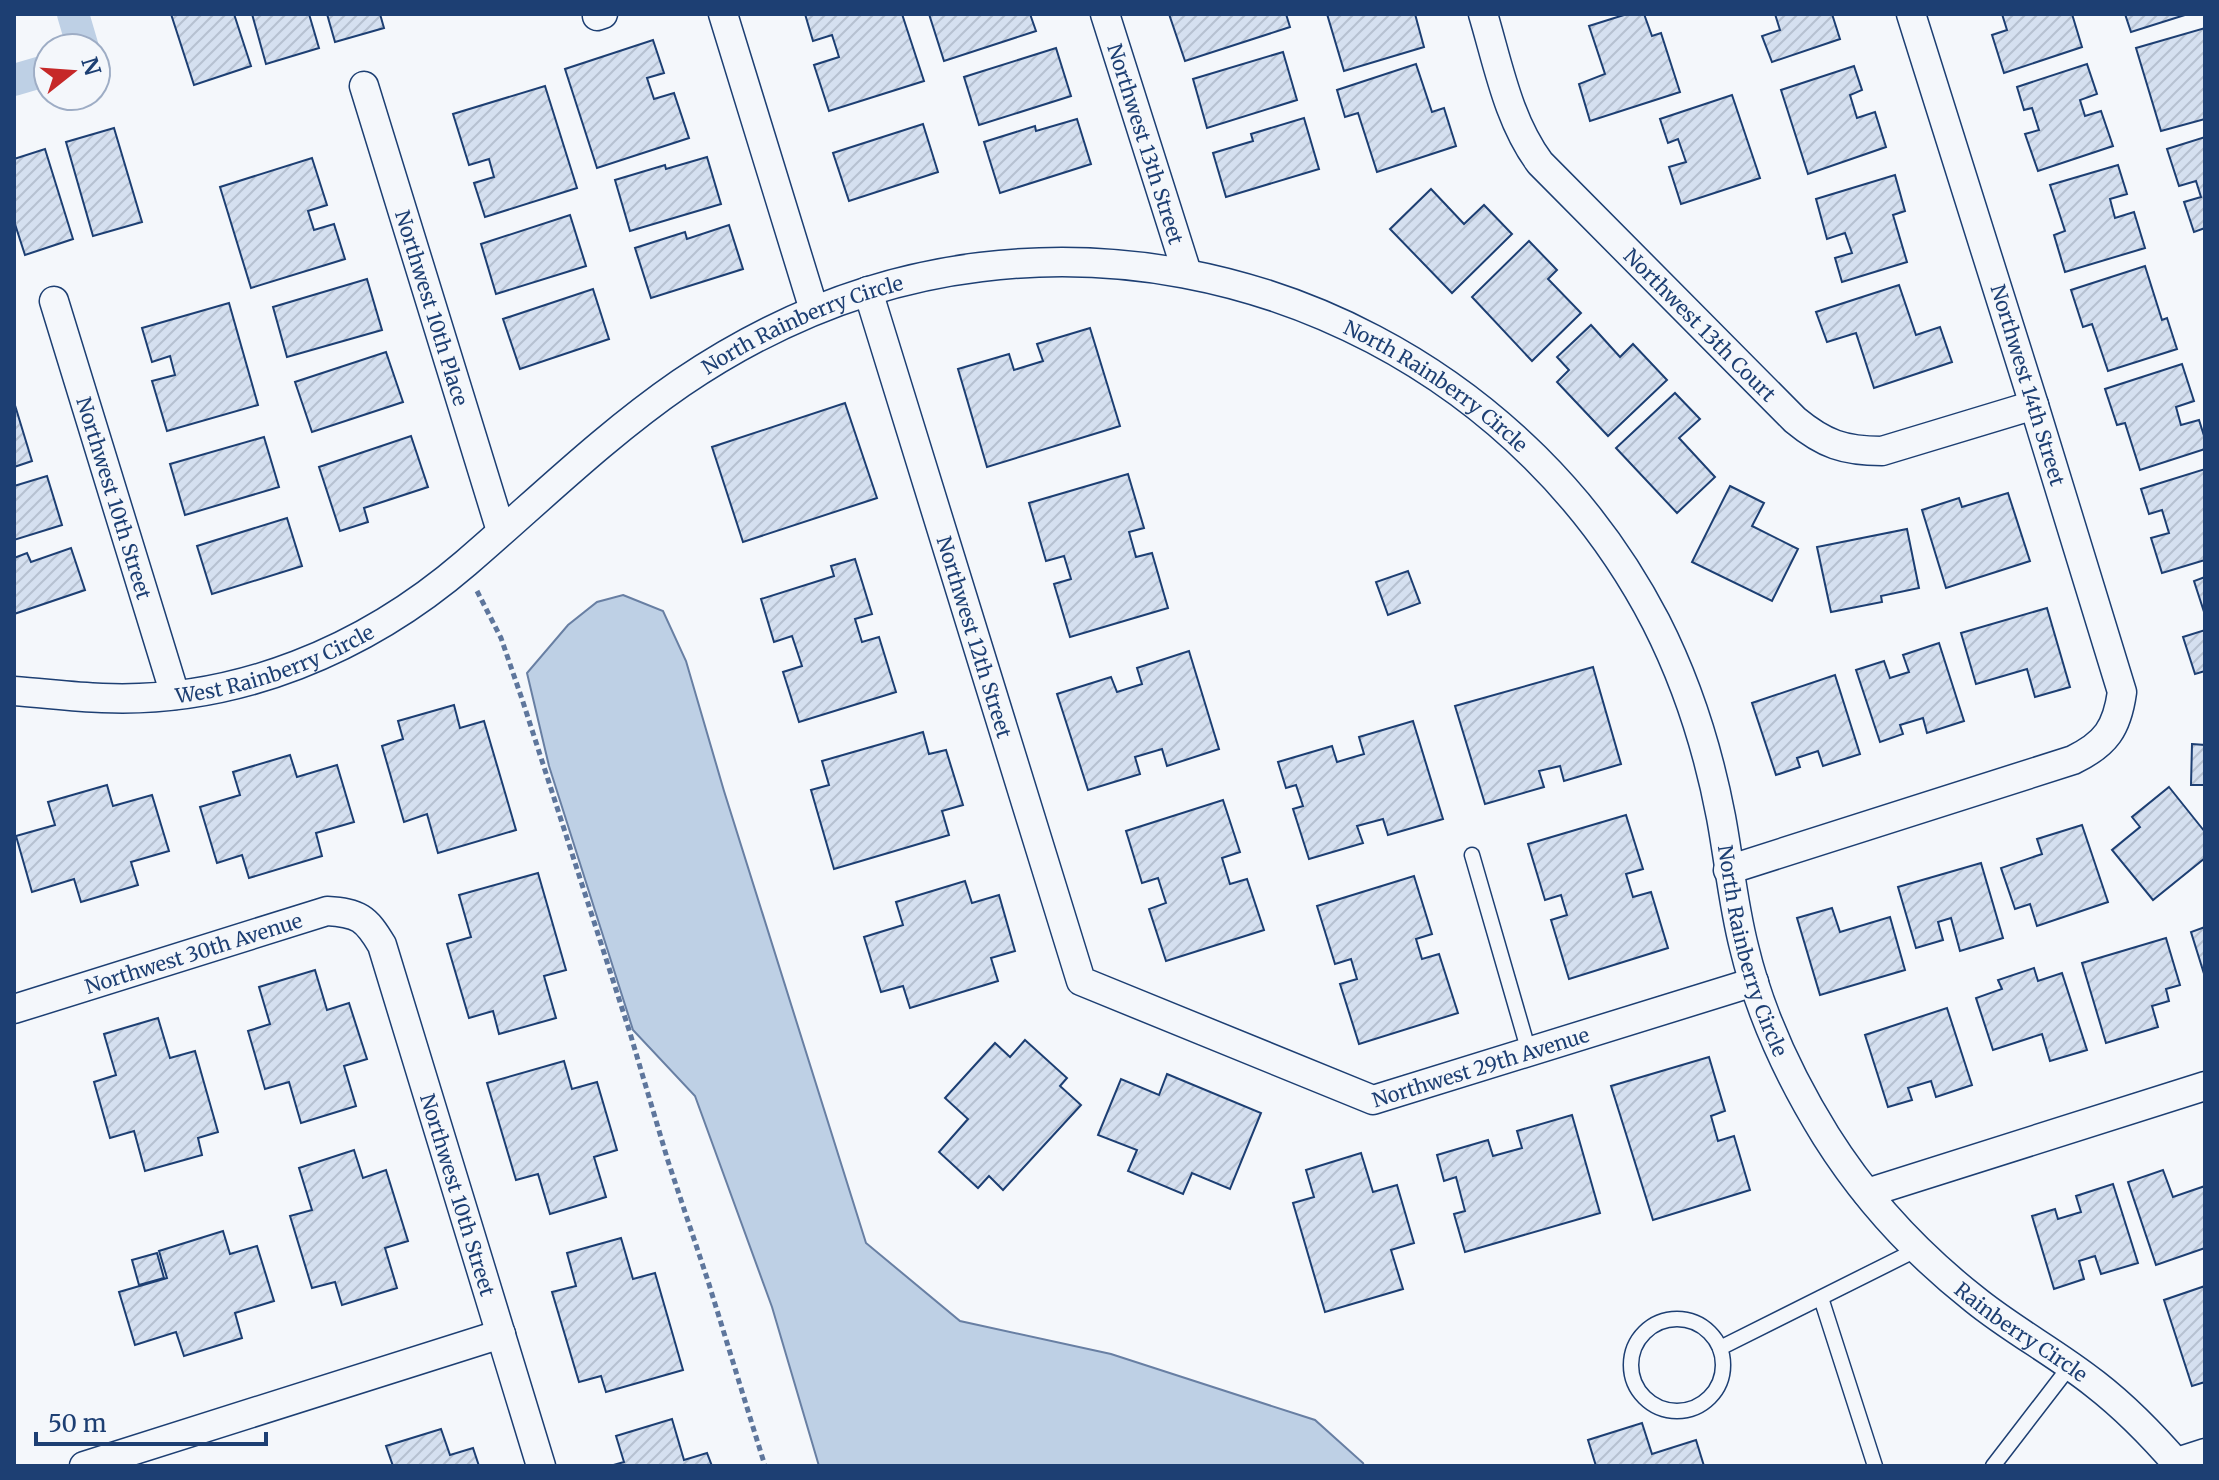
<svg xmlns="http://www.w3.org/2000/svg" width="2219" height="1480" font-family="Merriweather,serif">
  <style>
    .water { fill: #bed0e5; stroke: #687fa3; stroke-width: 2 }
    .lines { fill: none; stroke-linecap: round; stroke-linejoin: round }
    .canal { stroke: #bed0e5; stroke-width: 32 }
    .building { fill: url(#building-hatch); stroke: #1d3f73; stroke-width: 2 }
    .lane-casing { stroke: #1d3f73; stroke-width: 17 }
    .street-casing { stroke: #1d3f73; stroke-width: 31 }
    .path { stroke: #5e769c; stroke-width: 5; stroke-dasharray: 6 4; stroke-linecap: butt }
    .lane { stroke: #f4f7fb; stroke-width: 14 }
    .street { stroke: #f4f7fb; stroke-width: 28 }
    .labels { text-anchor: middle; dominant-baseline: central; stroke-width: 6; stroke-linejoin: round; paint-order: stroke }
    .street-label { font-size: 20px; fill: #1d3f73; stroke: #f4f7fb }
  </style>
  <defs>
    <pattern id="building-hatch" width="6" height="6" patternUnits="userSpaceOnUse" patternTransform="scale(2)"><rect width="6" height="6" fill="#d5e0f0"/><path d="M-1 1l2-2M0 6l6-6M5 7l2-2" fill="none" stroke="#b6c1d1"/></pattern>
  </defs>
  <rect width="100%" height="100%" fill="#f4f7fb"/>
  <!-- water -->
  <polygon class="water" points="623,595 663,611 686,661 724,791 866,1243 960,1321 1111,1354 1315,1420 1363,1463 1364,1466 819,1466 772,1307 695,1096 633,1030 549,766 527,673 568,625 597,602"/>
  <g class="lines">
    <!-- canal -->
    <g class="canal">
      <polyline points="73,14 83,48"/>
      <polyline points="14,80 48,70"/>
    </g>
  </g>
  <!-- building -->
  <g class="building">
    <polygon points="171,14 234,14 251,66 194,85"/>
    <polygon points="252,14 309,14 319,48 266,64"/>
    <polygon points="327,14 380,14 384,28 335,42"/>
    <polygon points="805,14 902,14 924,81 829,111 814,65 839,57 832,35 813,41"/>
    <polygon points="929,14 1030,14 1036,31 944,61"/>
    <polygon points="1169,14 1286,14 1290,27 1185,61"/>
    <polygon points="1327,14 1415,14 1424,47 1344,71"/>
    <polygon points="1627,14 1644,14 1652,36 1661,33 1680,92 1590,121 1579,84 1605,74 1589,26"/>
    <polygon points="1775,14 1832,14 1840,39 1772,62 1762,36 1780,30"/>
    <polygon points="2002,14 2072,14 2082,47 2004,73 1992,35 2007,30"/>
    <polygon points="2125,14 2188,14 2131,32"/>
    <polygon points="2205,28 2205,119 2161,131 2136,48"/>
    <polygon points="653,40 664,73 647,78 654,99 674,93 689,138 597,168 565,69"/>
    <polygon points="1056,48 1071,96 979,125 964,77"/>
    <polygon points="1283,52 1297,100 1207,128 1193,79"/>
    <polygon points="1416,64 1432,112 1444,108 1456,146 1377,172 1358,113 1345,117 1337,90"/>
    <polygon points="2087,64 2097,94 2080,100 2085,116 2101,111 2113,146 2038,171 2025,134 2039,130 2032,108 2024,110 2017,87"/>
    <polygon points="1854,66 1862,90 1850,95 1857,118 1875,112 1886,147 1808,174 1781,90"/>
    <polygon points="545,86 577,188 485,217 474,183 494,177 489,159 469,165 453,114"/>
    <polygon points="1732,95 1760,178 1681,204 1669,167 1686,162 1678,139 1668,143 1660,119"/>
    <polygon points="1304,118 1319,169 1226,197 1213,153 1253,141 1251,134"/>
    <polygon points="1077,119 1091,164 1000,193 984,142 1035,126 1036,131"/>
    <polygon points="923,124 938,172 849,201 833,153"/>
    <polygon points="114,128 142,222 93,236 66,142"/>
    <polygon points="2205,137 2205,228 2194,232 2184,202 2201,197 2196,181 2179,186 2167,149"/>
    <polygon points="45,149 73,239 25,255 14,221 14,159"/>
    <polygon points="707,157 721,204 630,231 615,180 665,165 666,169"/>
    <polygon points="312,158 327,205 308,211 314,230 334,224 345,259 251,288 220,187"/>
    <polygon points="2118,165 2127,194 2110,199 2115,218 2134,212 2145,248 2065,272 2054,235 2065,231 2050,185"/>
    <polygon points="1895,175 1905,211 1893,215 1907,262 1842,282 1835,258 1852,253 1845,233 1827,239 1816,199"/>
    <polygon points="1431,189 1464,224 1484,205 1512,234 1452,293 1390,229"/>
    <polygon points="570,215 586,266 496,294 481,244"/>
    <polygon points="729,225 743,269 651,298 635,248 685,232 687,239"/>
    <polygon points="1529,241 1557,270 1548,279 1581,313 1532,361 1472,297"/>
    <polygon points="2145,266 2162,320 2167,318 2177,349 2108,371 2092,324 2083,327 2071,290"/>
    <polygon points="367,279 382,330 287,357 273,307"/>
    <polygon points="1899,285 1916,335 1940,327 1952,362 1874,388 1856,333 1827,342 1816,312"/>
    <polygon points="593,289 609,339 520,369 503,319"/>
    <polygon points="229,303 258,405 167,431 152,381 175,375 170,356 152,362 142,328"/>
    <polygon points="1591,325 1620,357 1633,344 1667,380 1608,436 1557,382 1569,370 1557,357"/>
    <polygon points="1090,328 1120,426 987,467 958,369 1009,354 1014,370 1043,361 1037,344"/>
    <polygon points="386,352 403,402 312,432 295,382"/>
    <polygon points="2182,364 2194,401 2176,407 2181,425 2199,420 2205,439 2205,449 2140,470 2125,423 2117,425 2105,389"/>
    <polygon points="1675,393 1700,419 1679,438 1715,477 1677,513 1616,448"/>
    <polygon points="14,402 32,461 14,467"/>
    <polygon points="845,403 877,498 743,542 712,447"/>
    <polygon points="411,436 428,487 364,508 368,522 340,531 319,467"/>
    <polygon points="264,437 279,487 185,515 170,464"/>
    <polygon points="2205,469 2205,560 2162,573 2151,538 2169,533 2162,510 2149,514 2141,489"/>
    <polygon points="1128,474 1144,528 1129,532 1136,557 1152,553 1168,608 1070,637 1054,584 1071,579 1064,556 1046,561 1029,503"/>
    <polygon points="47,476 62,525 14,540 14,486"/>
    <polygon points="1730,486 1764,503 1752,526 1798,549 1772,601 1692,562"/>
    <polygon points="2008,493 2030,561 1946,588 1922,510 1959,498 1962,507"/>
    <polygon points="287,518 302,566 212,594 197,546"/>
    <polygon points="1907,529 1919,588 1881,596 1882,602 1831,612 1817,547"/>
    <polygon points="71,548 85,590 14,614 14,558 27,553 31,562"/>
    <polygon points="855,559 872,614 855,619 862,642 879,637 896,692 799,722 783,672 802,666 792,636 774,642 761,599 834,576 831,566"/>
    <polygon points="1408,571 1420,603 1388,615 1376,582"/>
    <polygon points="2205,577 2205,615 2194,581"/>
    <polygon points="2047,608 2070,687 2035,697 2027,669 1976,684 1961,633"/>
    <polygon points="2205,630 2205,671 2195,674 2183,637"/>
    <polygon points="1939,643 1964,721 1927,733 1923,718 1900,725 1903,734 1880,742 1856,670 1884,661 1890,678 1909,672 1903,655"/>
    <polygon points="1189,651 1219,749 1167,766 1162,749 1135,757 1140,774 1088,790 1057,694 1111,677 1117,692 1142,684 1137,668"/>
    <polygon points="1593,667 1621,764 1564,781 1560,766 1539,771 1544,787 1485,804 1455,706"/>
    <polygon points="1835,675 1860,754 1823,766 1818,751 1797,758 1800,767 1776,775 1752,703"/>
    <polygon points="454,705 460,728 484,721 516,830 438,853 427,814 404,822 382,746 403,739 398,721"/>
    <polygon points="1413,721 1443,819 1388,835 1383,819 1357,826 1363,843 1309,859 1293,809 1303,806 1296,785 1286,788 1278,762 1332,746 1337,762 1364,754 1359,737"/>
    <polygon points="923,732 929,754 946,750 963,805 942,811 949,835 834,869 811,790 829,785 822,761"/>
    <polygon points="2192,744 2205,745 2205,785 2191,785"/>
    <polygon points="290,755 297,777 337,765 354,822 316,833 322,856 249,878 242,855 217,863 200,807 240,795 233,772"/>
    <polygon points="107,785 113,806 152,795 169,851 131,862 138,885 81,902 74,879 32,892 16,836 55,825 48,802"/>
    <polygon points="2169,787 2205,832 2205,858 2153,900 2112,850 2140,827 2132,817"/>
    <polygon points="1223,800 1240,852 1222,858 1230,884 1247,879 1264,930 1166,961 1149,909 1166,903 1158,878 1142,883 1126,831"/>
    <polygon points="1626,815 1643,869 1626,874 1633,897 1651,892 1668,948 1569,979 1551,920 1567,915 1561,895 1545,900 1528,844"/>
    <polygon points="2082,825 2108,902 2037,926 2030,904 2015,909 2001,868 2042,854 2037,839"/>
    <polygon points="1981,863 2003,938 1960,951 1951,918 1938,922 1943,940 1916,948 1898,887"/>
    <polygon points="538,873 566,970 544,976 556,1018 499,1034 493,1011 469,1018 447,944 471,937 459,895"/>
    <polygon points="1414,876 1432,934 1416,939 1422,959 1439,954 1458,1013 1359,1044 1340,984 1357,979 1351,959 1335,964 1317,906"/>
    <polygon points="965,881 972,903 999,895 1015,951 991,958 998,981 910,1008 903,986 881,992 864,937 903,925 896,902"/>
    <polygon points="1832,908 1840,932 1890,917 1905,970 1820,995 1797,918"/>
    <polygon points="2205,927 2205,977 2191,932"/>
    <polygon points="2166,938 2180,985 2166,989 2169,1001 2152,1006 2158,1027 2106,1043 2082,963"/>
    <polygon points="2034,968 2038,981 2062,973 2087,1050 2050,1061 2042,1034 1993,1050 1976,998 2002,989 1998,980"/>
    <polygon points="315,970 327,1010 349,1003 367,1059 344,1066 356,1106 301,1123 289,1082 265,1089 248,1031 270,1024 259,987"/>
    <polygon points="1947,1008 1972,1085 1936,1097 1931,1081 1908,1088 1912,1100 1888,1107 1865,1035"/>
    <polygon points="158,1018 170,1058 195,1051 218,1132 198,1138 202,1155 145,1171 134,1131 110,1138 94,1082 116,1075 104,1034"/>
    <polygon points="1025,1040 1067,1078 1060,1086 1081,1105 1003,1190 989,1176 978,1188 939,1152 968,1119 945,1098 995,1043 1010,1057"/>
    <polygon points="1709,1057 1725,1111 1711,1116 1718,1141 1734,1136 1750,1190 1653,1220 1611,1086"/>
    <polygon points="564,1061 572,1089 597,1082 617,1150 594,1157 606,1197 550,1214 538,1174 516,1180 487,1083"/>
    <polygon points="1167,1074 1261,1113 1230,1189 1192,1173 1183,1194 1128,1171 1137,1150 1098,1135 1121,1079 1159,1095"/>
    <polygon points="1572,1115 1600,1213 1465,1252 1454,1214 1465,1211 1456,1177 1444,1181 1437,1155 1488,1140 1493,1156 1522,1148 1517,1131"/>
    <polygon points="354,1150 363,1178 386,1170 408,1241 385,1248 397,1288 342,1305 335,1282 312,1288 290,1216 312,1210 299,1168"/>
    <polygon points="1361,1153 1373,1192 1397,1185 1414,1243 1391,1250 1403,1289 1325,1312 1293,1203 1314,1197 1306,1170"/>
    <polygon points="2163,1170 2173,1197 2205,1186 2205,1248 2156,1265 2128,1182"/>
    <polygon points="2113,1184 2138,1263 2101,1274 2095,1256 2079,1261 2084,1279 2054,1289 2032,1216 2055,1209 2058,1219 2081,1212 2076,1196"/>
    <polygon points="223,1231 230,1254 257,1246 274,1301 235,1313 242,1338 184,1356 176,1332 135,1345 119,1292 167,1278 159,1251"/>
    <polygon points="621,1238 633,1279 655,1273 683,1370 606,1392 601,1376 579,1382 552,1292 576,1286 567,1253"/>
    <polygon points="157,1253 164,1278 139,1285 132,1260"/>
    <polygon points="2205,1286 2205,1382 2192,1386 2164,1300"/>
    <polygon points="672,1419 684,1460 707,1453 712,1466 610,1466 624,1462 616,1436"/>
    <polygon points="1642,1423 1652,1454 1696,1440 1704,1466 1596,1466 1588,1440"/>
    <polygon points="441,1429 450,1455 473,1448 479,1466 393,1466 386,1446"/>
  </g>
  <g class="lines">
    <defs>
      <g id="lane">
        <polyline points="1472,855 1529,1052"/>
        <polyline points="1821,1298 1875,1466"/>
        <circle cx="1677" cy="1365" r="46"/>
        <polyline points="1720,1348 1918,1249"/>
        <polyline points="1993,1466 2070,1366"/>
      </g>
      <g id="street">
        <polyline points="723,14 814,310"/>
        <path id="s1" d="M1105,14l82,259"/>
        <path id="s2" d="M1483,14c15,50 25,106 57,149l255,257c29,24 49,31 87,31l152,-46"/>
        <polyline points="597,16 603,14"/>
        <path id="s3" d="M364,86l137,445"/>
        <path id="s4" d="M868,291l213,690 292,119 381,-118"/>
        <path id="s5" d="M54,301l121,394"/>
        <path id="s6" d="M14,691c29,2 59,6 88,7 135,6 264,-49 364,-135 71,-61 138,-127 215,-180 90,-61 191,-103 300,-116 274,-34 547,108 675,355 31,61 52,127 65,195 8,43 12,87 23,130 16,67 46,131 82,189 39,62 91,118 148,163 38,31 82,54 121,85 31,24 59,53 84,82"/>
        <path d="M1728,870l345,-110c33,-16 44,-32 49,-68l-88,-287 -123,-391"/>
        <path id="s7" d="M14,1009l313,-98c32,2 39,7 55,34l159,521"/>
        <polyline points="1867,1193 2205,1086"/>
        <polyline points="2177,1462 2205,1453"/>
        <polyline points="84,1466 501,1334"/>
      </g>
    </defs>
    <!-- lane casing -->
    <use href="#lane" class="lane-casing"/>
    <!-- street casing -->
    <use href="#street" class="street-casing"/>
    <!-- path -->
    <polyline class="path" points="477,591 501,638 522,699 630,1033 668,1161 708,1281 765,1466"/>
    <!-- lane -->
    <use href="#lane" class="lane"/>
    <!-- street -->
    <use href="#street" class="street"/>
  </g>
  <g class="labels">
    <!-- street labels -->
    <g class="street-label">
      <text stroke="none"><textPath href="#s1" startOffset="136">Northwest 13th Street</textPath></text>
      <text stroke="none"><textPath href="#s3" startOffset="232">Northwest 10th Place</textPath></text>
      <text stroke="none"><textPath href="#s2" startOffset="388">Northwest 13th Court</textPath></text>
      <text stroke="none"><textPath href="#s6" startOffset="902">North Rainberry Circle</textPath></text>
      <text transform="translate(2028 385) rotate(73)">Northwest 14th Street</text>
      <text stroke="none"><textPath href="#s6" startOffset="1574">North Rainberry Circle</textPath></text>
      <text stroke="none"><textPath href="#s5" startOffset="206">Northwest 10th Street</textPath></text>
      <text stroke="none"><textPath href="#s4" startOffset="362">Northwest 12th Street</textPath></text>
      <text stroke="none"><textPath href="#s6" startOffset="266">West Rainberry Circle</textPath></text>
      <text stroke="none"><textPath href="#s6" startOffset="2246">North Rainberry Circle</textPath></text>
      <text stroke="none"><textPath href="#s7" startOffset="188">Northwest 30th Avenue</textPath></text>
      <text stroke="none"><textPath href="#s4" startOffset="1150">Northwest 29th Avenue</textPath></text>
      <text stroke="none"><textPath href="#s7" startOffset="658">Northwest 10th Street</textPath></text>
      <text stroke="none"><textPath href="#s6" startOffset="2726">Rainberry Circle</textPath></text>
    </g>
  </g>
  <!-- border -->
  <rect width="2219" height="1480" fill="none" stroke="#1d3f73" stroke-width="32"/>
  <!-- north arrow -->
  <g transform="translate(72 72) rotate(73)"><circle r="38" fill="#f4f7fb" stroke="#9eadc5" stroke-width="2"/>
  <path d="M0-6L14 30L0 20L-14 30Z" fill="#c62828"/>
  <text y="-12" font-size="22" font-weight="bold" text-anchor="middle" fill="#1d3f73">N</text>
  </g>
  <!-- scale -->
  <path d="M36 1432v12h230v-12" fill="none" stroke="#1d3f73" stroke-width="4"/>
  <text x="48" y="1432" font-size="24" fill="#1d3f73" stroke="#f4f7fb" stroke-width="6" paint-order="stroke">50 m</text>
</svg>
